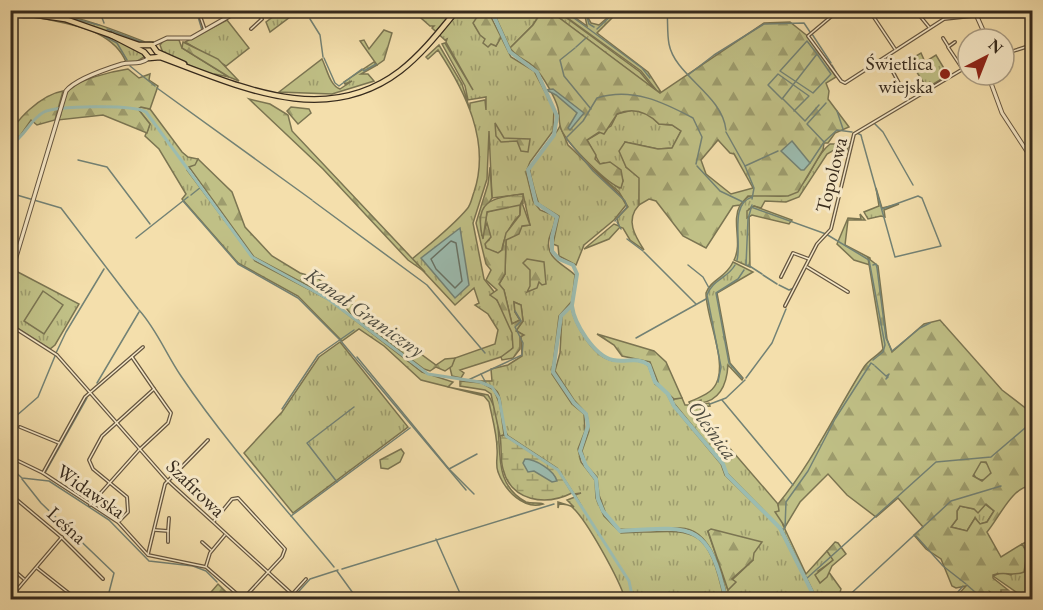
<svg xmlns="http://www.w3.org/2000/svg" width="1043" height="610" font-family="'EB Garamond',serif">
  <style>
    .grass { fill: url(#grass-tufts); stroke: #7b7552; stroke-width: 1.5; fill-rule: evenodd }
    .forest { fill: url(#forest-firs); stroke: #7b7552; stroke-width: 1.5; fill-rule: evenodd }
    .wetland { fill: url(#wetland-marsh); stroke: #7b7552; stroke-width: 1.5 }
    .garden { fill: #c0c086; stroke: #7b7552; stroke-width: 1.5 }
    .water { fill: #9cbcb0; stroke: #738275; stroke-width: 1.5 }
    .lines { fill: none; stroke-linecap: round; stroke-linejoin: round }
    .shore { stroke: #697366; stroke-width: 1.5 }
    .stream { stroke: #738275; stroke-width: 1.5 }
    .canal { stroke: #9cbcb0; stroke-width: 3 }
    .river { stroke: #9cbcb0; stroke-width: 4 }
    .minor-casing { stroke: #665741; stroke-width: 4 }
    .tertiary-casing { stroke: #665741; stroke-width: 5 }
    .primary-casing { stroke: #362a1d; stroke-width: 7 }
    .minor { stroke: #f8eac9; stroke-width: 1.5 }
    .tertiary { stroke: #f8eac9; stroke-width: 3 }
    .primary { stroke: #f4dfac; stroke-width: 4.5 }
    .poi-dot { fill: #8f2418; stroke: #f8eac9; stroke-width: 2 }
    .labels { text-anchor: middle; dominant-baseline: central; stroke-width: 6; stroke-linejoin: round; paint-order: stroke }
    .poi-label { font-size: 20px; fill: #362a1d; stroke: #f8eac9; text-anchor: end }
    .street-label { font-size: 20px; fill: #362a1d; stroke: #f8eac9 }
    .water-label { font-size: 21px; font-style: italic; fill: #504e42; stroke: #f8eac9 }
  </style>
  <defs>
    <pattern id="grass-tufts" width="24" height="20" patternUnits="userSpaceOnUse" patternTransform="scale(1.5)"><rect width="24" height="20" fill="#c0c086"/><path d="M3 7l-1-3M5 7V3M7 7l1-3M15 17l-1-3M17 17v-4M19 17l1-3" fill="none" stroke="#9d9c6d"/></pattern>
    <pattern id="forest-firs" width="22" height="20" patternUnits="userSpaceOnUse" patternTransform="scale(1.5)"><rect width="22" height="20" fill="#c0c086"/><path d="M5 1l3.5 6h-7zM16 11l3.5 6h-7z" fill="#9d9c6d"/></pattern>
    <pattern id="wetland-marsh" width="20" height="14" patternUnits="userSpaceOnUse" patternTransform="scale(1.5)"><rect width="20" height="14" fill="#c0c086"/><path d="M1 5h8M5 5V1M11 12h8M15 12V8" fill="none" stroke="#9d9c6d"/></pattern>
  </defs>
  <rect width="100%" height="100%" fill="#f4dfac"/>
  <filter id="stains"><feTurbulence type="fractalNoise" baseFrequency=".00333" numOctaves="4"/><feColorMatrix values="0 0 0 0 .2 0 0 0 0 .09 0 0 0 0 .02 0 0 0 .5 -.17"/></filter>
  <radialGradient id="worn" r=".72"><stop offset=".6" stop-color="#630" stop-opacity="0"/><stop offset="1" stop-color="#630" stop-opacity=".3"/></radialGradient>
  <!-- grass -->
  <g class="grass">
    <path d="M21,11c43,-1 84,15 124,31h9l-15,1 -73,-25z"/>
    <polygon points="281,11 290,17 270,32 266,22"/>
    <path d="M413,11h75l-2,6 -11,9 10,13 11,7 5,-9 10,20 23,14 20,38 -1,22 -23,31 -4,10 7,29 7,9 15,6c1,8 -4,15 -6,23 -4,20 16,26 26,36l-3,26 -13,15 -7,58 20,30 12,10 1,17 -7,18 3,13 14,18 1,18 8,18 17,17c72,-2 86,-13 103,66h-99c-5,-18 -38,-79 -53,-92 -4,-3 -8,-3 -13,-3l-1,4v-6l16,5 -7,-7 8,-3 7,10 -7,-12 6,-2 -7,1 -17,-26 -49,-32c-16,-23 8,-49 -34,-55h18l-1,-12 17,-4 14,-9 -1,-20 2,-1 -7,-5 7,-9 -2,-16 -7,-3 1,10 5,8 -8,4 -8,-34 -5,-6 6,-10 1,-34 16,-14 8,-1 -7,-31 -31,4 -3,-67 -2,48 -14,44 11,56 11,14 -3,1c10,11 22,36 23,51l-8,10 -47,15 4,3 -3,5 -9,-2 -2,-8 5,-10 40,-14 3,-14 -10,-16 -13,-9 4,-2 -5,-15 -19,17 -43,-46c19,-16 40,-32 55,-50 4,-4 5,-12 7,-17 17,-50 -9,-101 -36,-142l-10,9 -2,-2 13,-12 23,39 8,26v-7l15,-3 1,10v-13l-18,3 -3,-14 -23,-42 3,-1 28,47 -27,-48 1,-3 -2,1 -13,-12 2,-2h-4z"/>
    <polygon points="493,11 542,11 533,25 510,48"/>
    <polygon points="550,11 557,11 640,72 654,89"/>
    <polygon points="558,11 566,11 587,26 584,11 591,23 599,25 615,11 619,11 597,33 648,72 661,92 657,91 641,71"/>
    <path d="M10,13c48,7 90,16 133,40l1,4 -8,5h-10c-12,-30 -55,-40 -85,-44 -12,-1 -22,2 -31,-5z"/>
    <polygon points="227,20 249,48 226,66 185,42"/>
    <polygon points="164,40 179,40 182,48 229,77 215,74 214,77 163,53 160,45"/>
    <polygon points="921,53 925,62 936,55 948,75 927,88 909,60"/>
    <path d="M322,59c5,10 8,27 18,30l12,-8 -7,3 -1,-2 30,-20 3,3 -16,9h7l6,7 -42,13 -53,-2z"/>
    <path d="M141,107l9,2 32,43 6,5 10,2 -2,6 -9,5 68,91 74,39 93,72 31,10 -5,5 40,8c23,33 -5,84 38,107 6,2 13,0 17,2 -19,6 -38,-13 -45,-32 -3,-8 0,-15 -1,-23 0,-15 -5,-32 -8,-47l-5,-6 -63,-16 -37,-34 -25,-17 -17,12 -44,-45 -60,-33 -56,-64 4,-5 -27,-45 -14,-13 5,-12 -12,-15z"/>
    <path d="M633,110l16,4 10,10 13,1 9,6 -9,17 -14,1 -33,-7 1,25 14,11 -1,27c-14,15 -4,31 5,45l-14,-10 -7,-12 -3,-1 -11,12 -25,10 30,-25 5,2 -2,-8 11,-11 -9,-15 -25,-22 25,18 4,-7 -2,-6 -17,-12 -4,1 -13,-24 24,-14 6,-12z"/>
    <path d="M560,126l8,19 53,51 5,9 -12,15 -30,25 -8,20 -17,-9 -1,-10 -5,-2 6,-28 -20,-12c-2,-4 -10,-32 -9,-36 3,-9 24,-29 30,-42z"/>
    <path d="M830,144h19l-2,7 -13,-1 -7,4 -28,43 -13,5 -21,-1 -4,7 -7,-2 -5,3 1,58 -16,-7c9,-17 -3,-38 6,-55 10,-20 35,-3 50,-11 21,-11 22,-36 40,-50z"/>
    <polygon points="876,188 882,208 899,204 884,210 885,217 881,216 868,219 864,212 879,206"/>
    <path d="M512,205h8v10c-9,7 -17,25 -18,35l-4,3 -12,-4 -1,-6 4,-3 -4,-13 2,-15z"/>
    <polygon points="860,214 865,220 848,220 845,245 870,258 870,265 854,260 837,244 848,218 861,219"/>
    <path d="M733,262l20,10 -36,21 13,70 13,15 -1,2 -14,-15c-1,17 -7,35 -27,38v-3l-11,4 -1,-2c9,-4 22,-8 27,-18 12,-22 -10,-66 -10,-91 5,-14 20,-15 27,-31z"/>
    <polygon points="14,270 79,304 55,345 50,349 11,324 10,282"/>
    <path d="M571,307c4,18 23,53 44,54 12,1 22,-3 33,4l7,19 11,8 7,14 48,58 4,11 54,53 36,71h-88c-4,-24 -16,-71 -47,-71 -20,0 -41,3 -61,1l-13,-15 -7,-19 -2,-18 -11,-12 -4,-14 7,-20 -2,-17 -13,-14 -19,-29 5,-18 2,-37zM708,532l45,28 -21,20 -4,10z"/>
    <polygon points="340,342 408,427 293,513 244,453 282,412 319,357"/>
    <polygon points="460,381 482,383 494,390 500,405 504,435 500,436 491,394 485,390 460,386"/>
    <polygon points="682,398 685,405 696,405 697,408 699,405 709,403 710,406 700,407 702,416 778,504 783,525 806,574 827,551 834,560 818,571 827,574 828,571 841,589 838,599 817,599 782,529 727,473 722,462 673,402 674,399"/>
    <circle cx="982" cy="471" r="9"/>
    <polygon points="985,504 994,511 987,522 980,524 975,518 967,531 951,527 957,519 957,511 960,506 979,510"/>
    <polygon points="1032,539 1032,599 1026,599 993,576 1002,572 1011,575 1027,553 1022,544"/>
  </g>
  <!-- forest -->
  <g class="forest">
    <path d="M542,11h8l110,82 104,-70 26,-1 20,16 26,39 -10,6 3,8 -1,8 21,28 -14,6 -7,10h-4l-1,7 -25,42 -10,4h-40l-8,9 -7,1 -27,42 -23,-12 -27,-35 -7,-2 -10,6v-27l-13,-11 -7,-16 6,-9 33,7 14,-1 9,-17 -9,-6 -13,-1c-12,-12 -26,-17 -42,-10l-13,20 -5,-2 -12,8 9,15 -1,4 5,5 10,-2 11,8 2,11 -2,7c-13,-3 -53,-44 -59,-57 -4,-7 -2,-15 -4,-23 -3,-11 -15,-32 -23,-40 -8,-9 -18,-9 -25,-20l23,-23zM718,140l12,13 4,1 19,34 -22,6 -25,-20 -5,-14z"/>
    <polygon points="489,13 501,37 496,46 491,44 488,47 483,43 485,39 480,35 473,23 477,17 486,17"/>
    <polygon points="384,30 392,33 384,60 377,65 360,41 364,40 369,49"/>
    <polygon points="183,42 218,59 239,81 229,77 182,48"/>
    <path d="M128,69l11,9 11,-4 -1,6 9,6 -8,23 -9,-2 -3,2 12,15 -3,9 -44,-18 -45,5c3,-9 4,-19 9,-27 6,-13 47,-22 61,-24z"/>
    <path d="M63,91l-8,29 -18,5 -6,-5 -11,16 -9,4c-1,-19 33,-46 52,-49z"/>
    <polygon points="249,99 270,104 288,115 292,131 425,272 408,260 323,169"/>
    <polygon points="291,107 309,109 311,113 298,124 287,111"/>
    <polygon points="495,123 504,138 530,139 528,152 521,151 517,141 501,142 496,136"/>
    <polygon points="198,159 232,192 245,227 272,256 300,273 317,278 436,365 445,359 455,358 452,366 445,371 436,367 430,371 424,369 350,313 338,297 335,300 254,257 189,167 195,165"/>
    <polygon points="490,167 492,198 480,217 482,236 487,223 491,237 485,244 486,248 498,253 502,250 506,233 520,215 521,200 530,225 522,226 519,234 506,240 505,274 499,284 504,290 512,324 520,320 515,312 514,302 521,305 523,321 516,331 524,335 520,337 520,349 513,358 502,360 501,357 513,348 512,333 497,300 490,295 497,290 486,280 491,270 486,264 476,223 488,184"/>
    <polygon points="754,206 792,220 789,224 752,215 747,218 747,211"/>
    <path d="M868,258l10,8 9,73 5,13 32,-28 16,-4 62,70 30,23v73c-19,-1 -33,32 -45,46l14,25 21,-13 5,9 -3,19c-12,5 -19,-1 -31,3v3l15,12h-7v9l-11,-7 3,7h-39l12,-13 -10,2 -4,-2 -11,-27 -15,-10 -12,-14 9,-8 -25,-29 -22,19 -29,-22 -19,-21 -28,28 -15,25 -10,-15 4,-1 -1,-7c35,-42 57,-91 86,-137 5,-8 14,-11 19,-18zM981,462h5l5,11 -9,8 -9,-5zM986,504l8,7 -7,11 -7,2 -5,-6 -8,13 -16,-4 6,-8v-8l3,-5 14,3 4,4z"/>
    <polygon points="527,259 544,262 546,284 542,285 539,282 537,288 527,292 530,286 530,270 523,263"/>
    <polygon points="597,334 654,351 666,362 682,398 674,399 659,385 650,362 622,356 614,345"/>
    <polygon points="711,529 762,542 754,553 753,560 732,579 736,582 728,590 708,531"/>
    <polygon points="835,542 838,543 846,554 832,566 827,577 820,583 815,575 833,560 827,551"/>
    <polygon points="218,584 233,599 205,599"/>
  </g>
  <!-- wetland -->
  <g class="wetland">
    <path d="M523,194v10l-1,-3 -2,4 -33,7 -4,27c-10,-38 8,-41 40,-45z"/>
    <path d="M504,435l54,35 14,23c-26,13 -61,9 -69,-24 -3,-10 -1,-22 -3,-33z"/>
    <polygon points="401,449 404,453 400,462 388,469 381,468 380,460"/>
  </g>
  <!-- garden -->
  <polygon class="garden" points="43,291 63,305 44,334 24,321"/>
  <!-- water -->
  <g class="water">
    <polygon points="553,89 584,113 570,130 568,128 577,113 556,95 546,90"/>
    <polygon points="792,141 810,163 804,170 801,170 781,151"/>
    <polygon points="460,228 469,285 455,298 421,258"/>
    <path d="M525,459c10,0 29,11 32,22l-5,1 -18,-11 -6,1 -5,-9z"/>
  </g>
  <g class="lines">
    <!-- shore -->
    <polygon class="shore" points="451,241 456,243 462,281 455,288 436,269 431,259"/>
    <!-- stream -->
    <g class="stream">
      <polyline points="37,10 99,25"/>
      <polyline points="99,10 104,23"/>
      <polyline points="196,10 202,30"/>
      <polyline points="306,10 309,17"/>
      <polyline points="563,10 642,68 650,78"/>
      <polyline points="585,10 589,24 594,27"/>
      <path d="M667,10c1,11 0,24 2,34 6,32 53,50 57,86"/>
      <polyline points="310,19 320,35 323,57"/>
      <polyline points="107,29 142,42"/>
      <polyline points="597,29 617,10"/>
      <polyline points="812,34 831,63"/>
      <polyline points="104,36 117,43 127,60"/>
      <polyline points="576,47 586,38"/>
      <polyline points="575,48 560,60 564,76 591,109"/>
      <polyline points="324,58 335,83 339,86 362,69 364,71 376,64"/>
      <polyline points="832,65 836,72"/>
      <polyline points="130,66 155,86"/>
      <polyline points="688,75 714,55 764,24 804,23 810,32"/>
      <polyline points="157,88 312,200"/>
      <polyline points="783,99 805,121 819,105"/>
      <polyline points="794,111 809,96 778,74 768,85 782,99 817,54 807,41 780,71 813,93 831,74 817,54"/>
      <polyline points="837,111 843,129"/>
      <polyline points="874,123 883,132 913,185"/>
      <polyline points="726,132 745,166 778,151"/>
      <polyline points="857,133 861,135 862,139 895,257 941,246 922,198 918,196 882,209"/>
      <polyline points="824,142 807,124 826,103"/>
      <polyline points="78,160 107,167 150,224"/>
      <polyline points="810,163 824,142 837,130 852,132"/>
      <polyline points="697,166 720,191 743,202"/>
      <polyline points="745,166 754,188 752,199"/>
      <polyline points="10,193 61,208 138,309"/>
      <polyline points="191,195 201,187"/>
      <polyline points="183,201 238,264 298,298 340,340 466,490"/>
      <polyline points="313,201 427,285 485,353"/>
      <polyline points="751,207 826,234 869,260 885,345 883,352 873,360"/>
      <path d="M615,221l12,-14 -2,-6 -32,-30 -27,-33 17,-17 14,-23c35,-11 66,4 96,20l9,19 -6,27"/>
      <polyline points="617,222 621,229"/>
      <polyline points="136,238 188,197"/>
      <polyline points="627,239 643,251"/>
      <polyline points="644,252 696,304"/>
      <path d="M737,260c5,-17 -8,-56 15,-63"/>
      <polyline points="688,265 703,277 709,288"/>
      <polyline points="746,265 748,219 752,205"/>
      <polyline points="748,265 762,274"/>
      <polyline points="873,265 876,264 877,268 886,338 892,351 920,328 930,323"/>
      <polyline points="763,275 777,284"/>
      <polyline points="779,285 789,290 794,288"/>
      <path d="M139,310c18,20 27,44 42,66 45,67 101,128 153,191"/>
      <polyline points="636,338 706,299"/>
      <polyline points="56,353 66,332 104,269"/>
      <polyline points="357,357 449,469 474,494"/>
      <polyline points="875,366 886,376 889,374 886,379 888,377"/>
      <polyline points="481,374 486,383"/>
      <polyline points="742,378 729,363 716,293 738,279 744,270"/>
      <polyline points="746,378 772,343 786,309"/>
      <polyline points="466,381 522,355 523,343 515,327 521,321 515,311"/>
      <path d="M718,382l3,-15 -14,-72c5,-15 21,-17 28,-30"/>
      <polyline points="97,383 139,312"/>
      <polyline points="722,400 793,485"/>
      <polyline points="710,404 726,398 745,380"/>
      <polyline points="282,409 318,355 354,330"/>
      <polyline points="15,417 38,397 55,356"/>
      <polyline points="10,467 22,478 49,481 109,520 149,561 193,566 206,571 217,582"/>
      <polyline points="449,469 477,454"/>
      <polyline points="45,473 87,398"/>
      <polyline points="22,479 41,503 114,573 107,600"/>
      <polyline points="337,482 307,443 354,407"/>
      <polyline points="291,516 410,428"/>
      <polyline points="782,530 785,528 786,502 808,471 835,419 871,363 874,365"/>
      <polyline points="916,536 943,566 966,584"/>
      <polyline points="436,539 463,600"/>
      <polyline points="10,551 14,554 10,559"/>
      <polyline points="342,569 554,504"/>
      <polyline points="337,571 358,600"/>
      <polyline points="806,579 936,462 991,457 1032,422"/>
      <polyline points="967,585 984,600"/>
      <polyline points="291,600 310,579 338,570"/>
      <polyline points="844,600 951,501 1001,486"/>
      <polyline points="951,600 963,586"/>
    </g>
    <!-- canal -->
    <path class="canal" d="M10,145c15,-8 20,-26 34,-33 12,-6 89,-8 102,0l106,145 76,42 100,75 52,8 12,5 7,11 7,38 52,34 71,111 4,19"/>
    <!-- river -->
    <g class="river">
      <path d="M491,10l19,42 27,20 20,44 -3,19 -26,35 8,33 21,14 -5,20v14l7,8 14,6 4,9 -5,31 -11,11 -8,56 21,31 12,11 2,12 -8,25 6,15 10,13 2,20 5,12 17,20c73,-5 89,-9 106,69"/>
      <path d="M572,306c2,17 22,50 41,54 13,3 24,-4 36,5l6,17 13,12 6,12 49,58 4,11 53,53 36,72"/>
    </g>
    <defs>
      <g id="minor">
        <polyline points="198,10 205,30"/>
        <polyline points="404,10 407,15"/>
        <polyline points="839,10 808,36 841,81 845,83 944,19 972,16 986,11 1025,10"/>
        <polyline points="869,10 895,49"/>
        <polyline points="915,10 929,27"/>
        <polyline points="251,29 262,19 255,10"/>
        <polyline points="943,38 948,46"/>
        <polyline points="955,42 948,47 962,68"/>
        <polyline points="1004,54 1032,45"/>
        <polyline points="886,59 908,100"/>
        <polyline points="807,267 848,292"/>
        <polyline points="781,277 793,253 809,259"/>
        <polyline points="785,306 817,244 831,229 854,134 968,66"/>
        <polyline points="10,325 57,355 167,480 292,594"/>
        <polyline points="20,427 59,443"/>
        <polyline points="10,457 43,473 118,522 148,555 206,567 244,600"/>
        <polyline points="43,473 85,397 143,347"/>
        <polyline points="10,494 60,536 103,579"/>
        <polyline points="90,505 139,450 168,423 171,413 154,389"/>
        <polyline points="119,521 128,512 127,497 93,469 89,460 102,436 154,389 132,357"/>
        <polyline points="214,521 232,499 238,498 285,549 282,557 243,599"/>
        <polyline points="155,530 168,531 168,542"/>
        <polyline points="168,531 169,518"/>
        <polyline points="202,542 211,550"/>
        <polyline points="148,554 165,484 208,440"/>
        <polyline points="206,566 210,553 225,535"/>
        <polyline points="10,567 24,579"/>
        <polyline points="37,568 75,598"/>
        <polyline points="15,593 24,600"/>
        <polyline points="10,598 62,537"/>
        <polyline points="287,600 306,579"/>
      </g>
      <g id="tertiary">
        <polyline points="974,10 987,39"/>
        <polyline points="152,45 167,38 191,38 240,10"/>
        <polyline points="988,75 1002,113 1032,159"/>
        <path d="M10,277l56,-186c10,-12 40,-22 56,-27 10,-2 18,1 27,-6"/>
      </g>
      <g id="primary">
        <polyline points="10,11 65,19 139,45 152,45 157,52 184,64"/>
        <path d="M111,35l33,17 5,6 11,-1c77,28 164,72 240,14 22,-17 39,-39 57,-61"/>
      </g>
    </defs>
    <!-- minor casing -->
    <use href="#minor" class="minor-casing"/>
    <!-- tertiary casing -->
    <use href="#tertiary" class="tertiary-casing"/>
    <!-- primary casing -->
    <use href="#primary" class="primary-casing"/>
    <!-- minor -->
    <use href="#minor" class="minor"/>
    <!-- tertiary -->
    <use href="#tertiary" class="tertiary"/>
    <!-- primary -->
    <use href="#primary" class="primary"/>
  </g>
  <!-- markers -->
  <circle class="poi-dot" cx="945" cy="74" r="6"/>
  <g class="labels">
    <!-- poi labels -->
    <g class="poi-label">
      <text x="933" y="63">Świetlica<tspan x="933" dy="23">wiejska</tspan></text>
    </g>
    <!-- street labels -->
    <g class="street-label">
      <text transform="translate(831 175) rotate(-76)">Topolowa</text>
      <text transform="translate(196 488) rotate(44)">Szafirowa</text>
      <text transform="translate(91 491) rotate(35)">Widawska</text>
      <text transform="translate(67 525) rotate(42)">Leśna</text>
    </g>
    <!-- water labels -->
    <g class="water-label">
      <text transform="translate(365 312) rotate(35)">Kanał Graniczny</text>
      <text transform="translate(713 430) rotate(54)">Oleśnica</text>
    </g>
  </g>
  <!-- margin -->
  <rect width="1043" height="610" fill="none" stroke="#f4dfac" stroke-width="36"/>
  <rect x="12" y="12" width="1019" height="586" fill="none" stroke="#362a1d" stroke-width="3"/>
  <rect x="18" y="18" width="1007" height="574" fill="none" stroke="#362a1d" stroke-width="1.5"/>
  <!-- north arrow -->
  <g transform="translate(986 57) rotate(42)"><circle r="28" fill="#f8eac9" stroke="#aa9d84" stroke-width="1.5"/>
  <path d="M0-4.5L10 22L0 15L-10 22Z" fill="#8f2418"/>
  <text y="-9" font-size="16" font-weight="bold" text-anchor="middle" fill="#362a1d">N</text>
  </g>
  <rect width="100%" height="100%" filter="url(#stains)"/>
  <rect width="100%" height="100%" fill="url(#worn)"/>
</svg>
